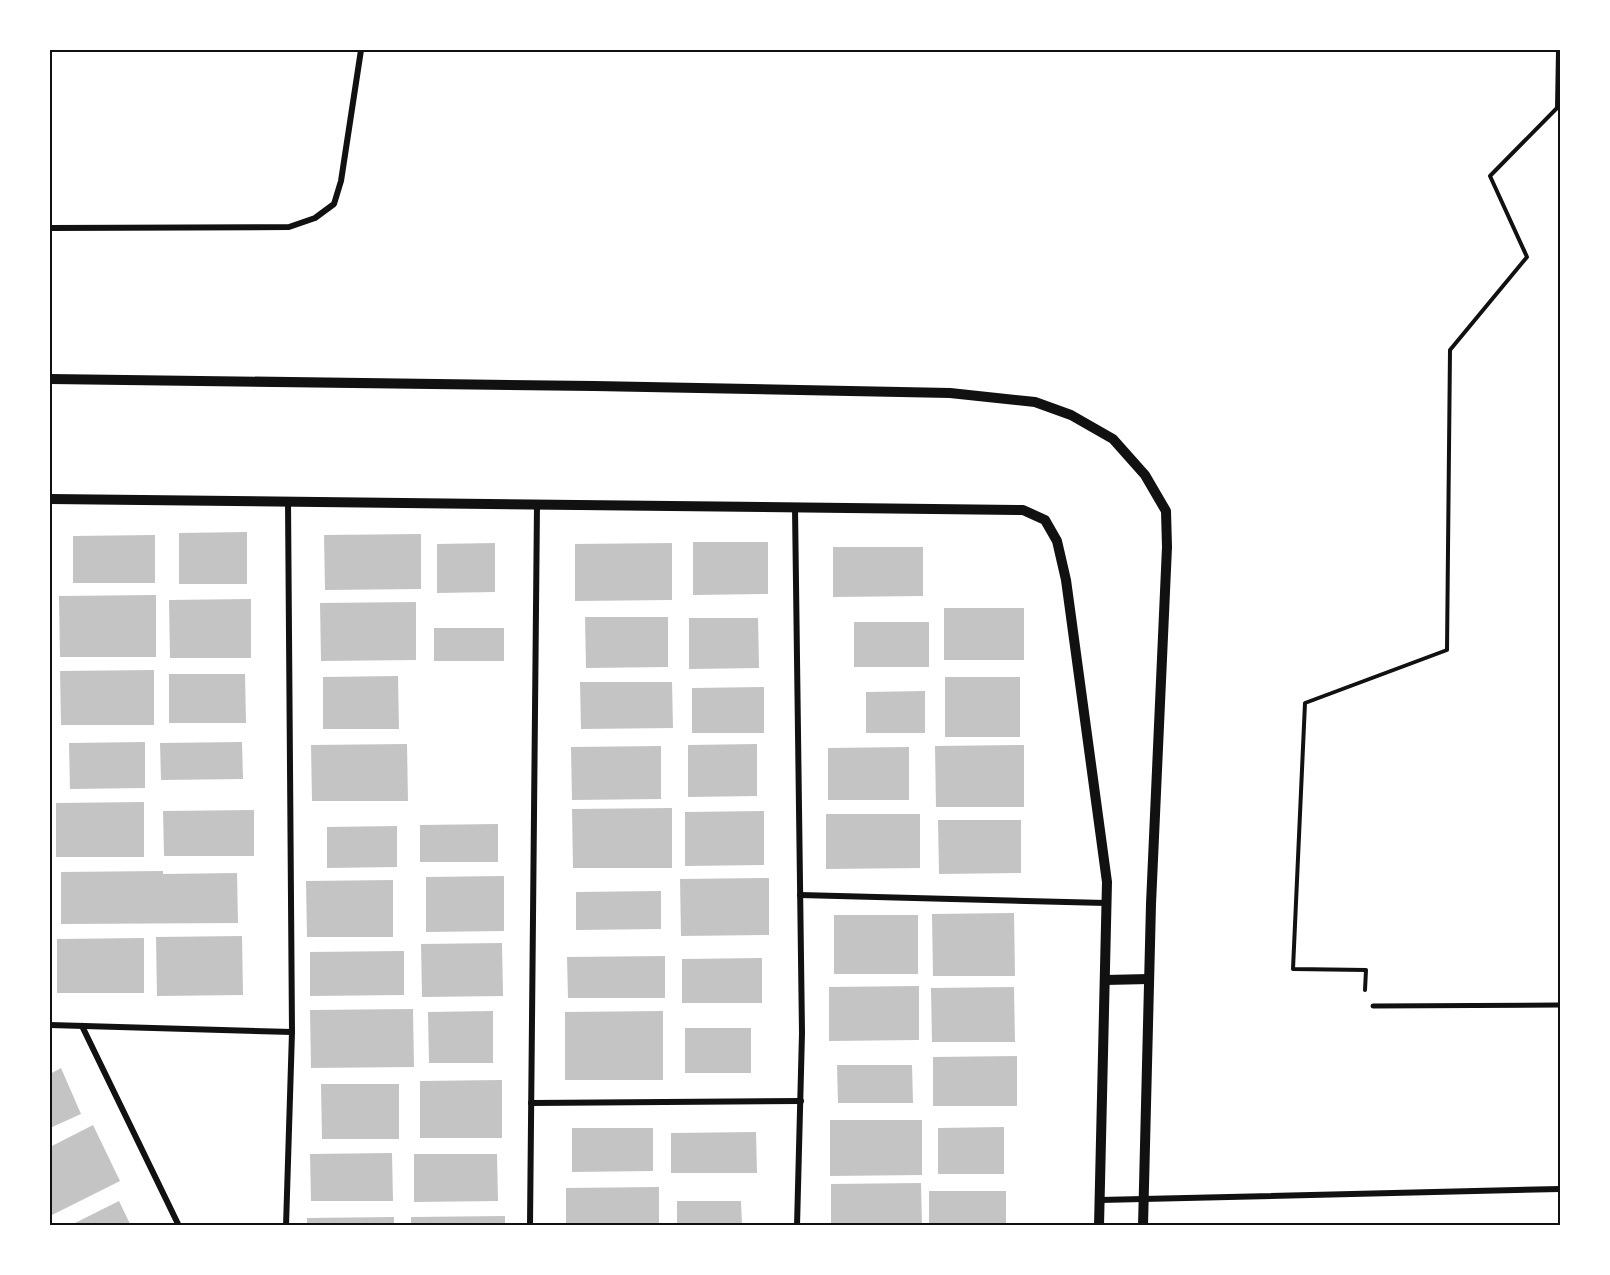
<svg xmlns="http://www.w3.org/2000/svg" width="1610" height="1275" font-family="'Fira Sans',sans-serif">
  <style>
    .building { fill: #c4c4c4 }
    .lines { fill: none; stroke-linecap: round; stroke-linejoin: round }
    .path { stroke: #111; stroke-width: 4 }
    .pedestrian { stroke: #111; stroke-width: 5 }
    .minor { stroke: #111; stroke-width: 6 }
    .tertiary { stroke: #111; stroke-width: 10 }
    .neatline { fill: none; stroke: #111; stroke-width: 2 }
  </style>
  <rect width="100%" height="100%" fill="#fff"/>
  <!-- building -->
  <g class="building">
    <polygon points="247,532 247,584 179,584 179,533"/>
    <polygon points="421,534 421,589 325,590 324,535"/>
    <polygon points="155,535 155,583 73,583 73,536"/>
    <polygon points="693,542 768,542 768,594 693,595"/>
    <polygon points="495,543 495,592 437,593 437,544"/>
    <polygon points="672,543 672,600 575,601 575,544"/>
    <polygon points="833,547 923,547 923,596 833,597"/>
    <polygon points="156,595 156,657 60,657 59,596"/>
    <polygon points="251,599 251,658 170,658 169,600"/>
    <polygon points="416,602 416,660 321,661 320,603"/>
    <rect x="944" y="608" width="80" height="52"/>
    <polygon points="585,617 668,617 668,667 586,668"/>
    <polygon points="689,618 758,618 759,668 689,669"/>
    <rect x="854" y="622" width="75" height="45"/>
    <rect x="434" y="628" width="70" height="33"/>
    <polygon points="154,670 154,725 61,725 60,671"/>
    <polygon points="169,674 245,674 246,723 169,723"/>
    <polygon points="398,676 399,729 323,729 323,677"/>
    <rect x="945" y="677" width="75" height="60"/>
    <polygon points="580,682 672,682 673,728 581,729"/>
    <polygon points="764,687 764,733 692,733 692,688"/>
    <polygon points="925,691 925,733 866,733 866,692"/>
    <polygon points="145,742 145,788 70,789 69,743"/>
    <polygon points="242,742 243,779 161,780 160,743"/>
    <polygon points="407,744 408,801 312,801 311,745"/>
    <polygon points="757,744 757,796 688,797 688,745"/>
    <polygon points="1024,745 1024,807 936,807 935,746"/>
    <polygon points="661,746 661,799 572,800 571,747"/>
    <polygon points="909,747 909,800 828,800 828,748"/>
    <polygon points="144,802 144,857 56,857 56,803"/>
    <polygon points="672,808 672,868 573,868 572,809"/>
    <polygon points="254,810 254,856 164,856 163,811"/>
    <polygon points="764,811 764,865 685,866 685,812"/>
    <polygon points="826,814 920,814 920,868 826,869"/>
    <polygon points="938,820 1021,820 1021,873 939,874"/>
    <polygon points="498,824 498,862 420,862 420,825"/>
    <polygon points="397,826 397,867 327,868 327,827"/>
    <polygon points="163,871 163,874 237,873 238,923 61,924 61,872"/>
    <polygon points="504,876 504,931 426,932 426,877"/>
    <polygon points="769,878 769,935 681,936 680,879"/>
    <polygon points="393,880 393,937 307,937 306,881"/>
    <polygon points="661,891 661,929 576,930 576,892"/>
    <polygon points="1014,913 1015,976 933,976 932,914"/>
    <rect x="834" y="915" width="84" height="59"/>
    <polygon points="242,936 243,995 157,996 156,937"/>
    <polygon points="144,938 144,993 57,993 57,939"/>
    <polygon points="502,943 503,996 422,997 421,944"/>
    <polygon points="404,951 404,995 310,996 310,952"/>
    <polygon points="665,956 665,998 568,998 567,957"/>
    <polygon points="762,958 762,1003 682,1003 682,959"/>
    <polygon points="919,986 919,1040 829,1041 829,987"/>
    <polygon points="1014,987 1015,1042 932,1042 931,988"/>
    <polygon points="413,1009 414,1067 311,1068 310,1010"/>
    <polygon points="493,1011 493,1063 429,1063 428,1012"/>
    <polygon points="663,1011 663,1080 565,1080 565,1012"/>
    <rect x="685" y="1028" width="66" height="45"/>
    <polygon points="1017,1056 1017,1106 933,1106 933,1057"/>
    <polygon points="837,1065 912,1065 913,1103 838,1103"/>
    <polygon points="61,1068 81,1114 50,1128 50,1074"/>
    <polygon points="502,1080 502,1138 420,1138 420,1081"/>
    <polygon points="321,1084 399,1084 399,1139 322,1139"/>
    <polygon points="830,1120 922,1120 922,1175 830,1176"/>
    <polygon points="93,1125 120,1181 50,1216 50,1147"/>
    <polygon points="1004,1127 1004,1174 938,1174 938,1128"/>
    <polygon points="572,1128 653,1128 653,1171 572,1172"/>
    <polygon points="756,1132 757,1173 671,1173 671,1133"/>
    <polygon points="392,1153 393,1201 311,1201 310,1154"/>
    <polygon points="414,1154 497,1154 498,1201 414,1202"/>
    <polygon points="921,1183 922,1226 831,1226 831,1184"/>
    <polygon points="659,1187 659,1226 566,1226 566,1188"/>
    <rect x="929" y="1191" width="77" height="35"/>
    <polygon points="119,1201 131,1226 69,1226"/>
    <polygon points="677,1201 741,1201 742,1226 677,1226"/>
    <polygon points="505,1216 505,1226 411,1226 411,1217"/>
    <polygon points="394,1217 394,1226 307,1226 307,1218"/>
  </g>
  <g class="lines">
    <!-- path -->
    <polyline class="path" points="1365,990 1366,970 1293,969 1305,703 1447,650 1450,350 1527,257 1490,176 1557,108 1558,50"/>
    <!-- pedestrian -->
    <polyline class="pedestrian" points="1373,1006 1560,1005"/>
    <!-- minor -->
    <g class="minor">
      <polyline points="50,228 289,227 315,218 334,204 341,181 361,50"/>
      <polyline points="795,508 802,1033 797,1226"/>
      <polyline points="800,895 1106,903"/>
      <polyline points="50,1025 292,1032"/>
      <polyline points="82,1026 179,1226"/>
      <polyline points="531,1103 801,1101"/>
      <polyline points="1100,1200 1560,1189"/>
      <polyline points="286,1226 292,1032 288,501"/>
      <polyline points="530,1226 537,505"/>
    </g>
    <!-- tertiary -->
    <g class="tertiary">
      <polyline points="50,379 594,386 950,393 1035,402 1071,415 1113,439 1145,475 1166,511 1167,547 1151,904 1143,1226"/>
      <polyline points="50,499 1023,510 1045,520 1057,541 1066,580 1107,882 1099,1226"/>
      <polyline points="1105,980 1149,979"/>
    </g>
  </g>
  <!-- border -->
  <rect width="1610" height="1275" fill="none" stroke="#ffffff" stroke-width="102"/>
  <rect x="51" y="51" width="1508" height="1173" class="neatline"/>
</svg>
